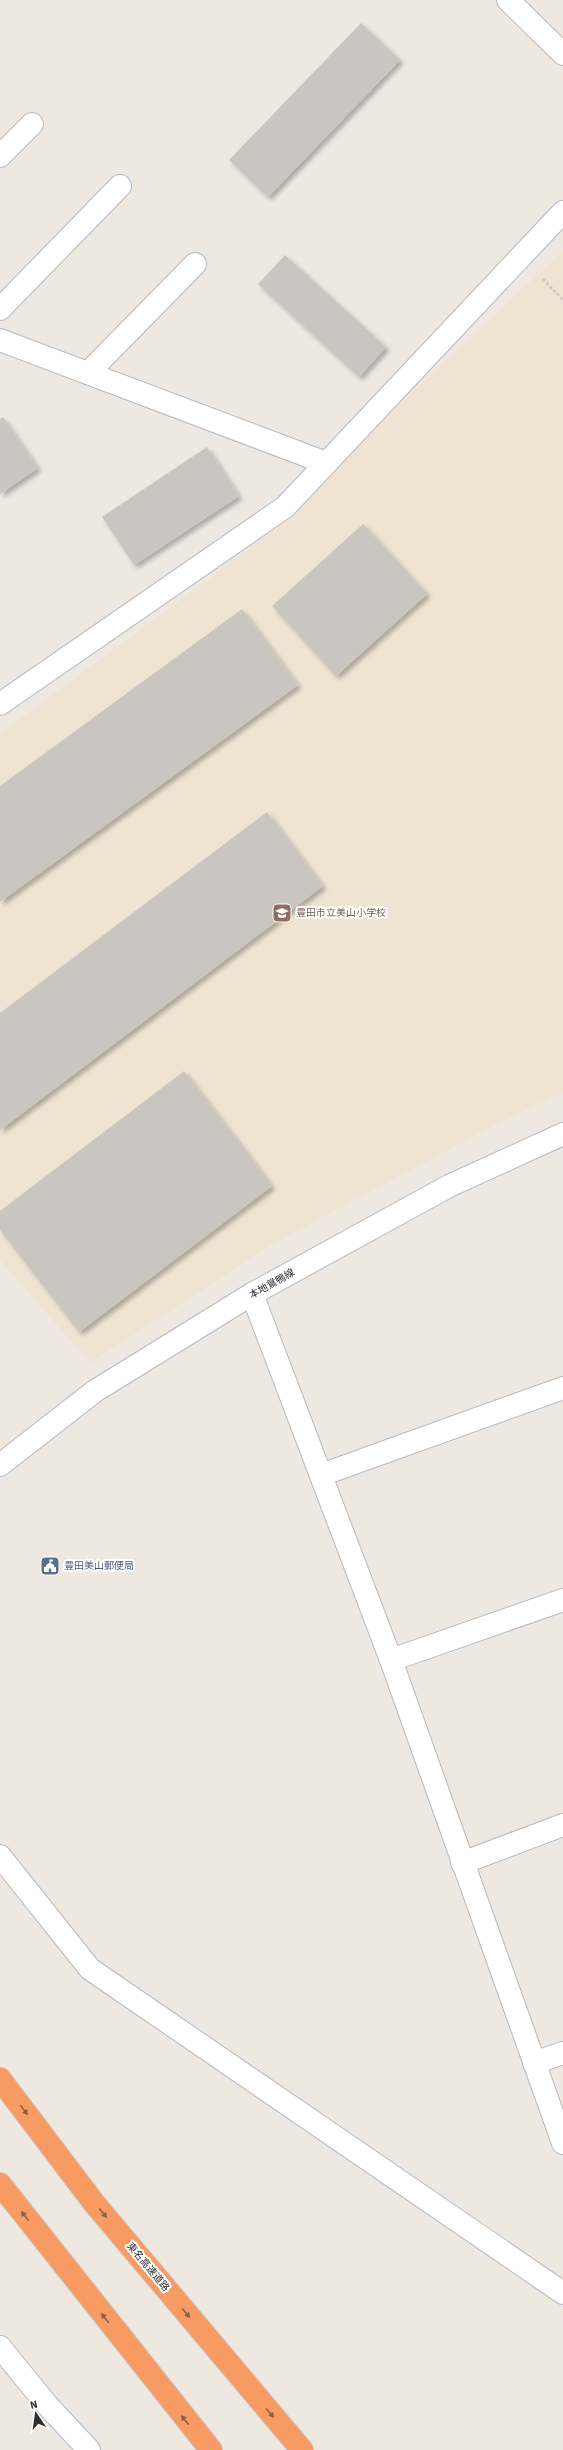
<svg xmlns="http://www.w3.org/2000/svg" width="563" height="2450" font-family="'Source Sans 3','Noto Sans JP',sans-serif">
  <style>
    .education { fill: #efe4d2 }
    .building { fill: #cac6bf; filter: url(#shadow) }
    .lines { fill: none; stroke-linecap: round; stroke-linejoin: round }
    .street-casing { stroke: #b4b8c0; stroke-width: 24 }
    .secondary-casing { stroke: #b4b8c0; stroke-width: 24 }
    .highway-casing { stroke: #c9c9c9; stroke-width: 24 }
    .path { stroke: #c9c9c9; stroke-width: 2.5; stroke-dasharray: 3 2; stroke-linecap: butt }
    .street { stroke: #fff; stroke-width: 22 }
    .secondary { stroke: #fff; stroke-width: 22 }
    .highway { stroke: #f89b63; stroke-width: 22 }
    .oneway { fill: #895f46 }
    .labels { text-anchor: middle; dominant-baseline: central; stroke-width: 4; stroke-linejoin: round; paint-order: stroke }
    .education-label { font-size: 10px; fill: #785e54; stroke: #fff; text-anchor: start }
    .street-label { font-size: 10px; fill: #2e2e2e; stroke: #fff }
    .service-label { font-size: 10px; fill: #4e5e75; stroke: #fff; text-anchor: start }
  </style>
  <defs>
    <filter id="shadow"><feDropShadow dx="3.5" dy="3.5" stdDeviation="2" flood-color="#0004"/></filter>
  </defs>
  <rect width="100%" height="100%" fill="#eee8e1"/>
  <!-- education -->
  <polygon class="education" points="563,251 563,1092 487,1129 271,1245 90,1363 0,1260 0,734 296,514 338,462"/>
  <!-- building -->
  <g class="building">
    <polygon points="361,23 400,60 268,197 229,160"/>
    <polygon points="285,255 386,347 359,377 258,284"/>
    <polygon points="3,417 38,468 0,494 0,419"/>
    <polygon points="207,447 239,496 134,565 102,517"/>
    <polygon points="363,524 427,594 336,676 272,606"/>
    <polygon points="242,609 298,685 0,902 0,786"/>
    <polygon points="267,812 323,886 0,1130 0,1013"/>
    <polygon points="184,1071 272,1186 79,1332 0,1230 0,1211"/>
  </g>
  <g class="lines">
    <defs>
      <g id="street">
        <polyline points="508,0 563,54"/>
        <polyline points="0,156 32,124"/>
        <polyline points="0,309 120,186"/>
        <polyline points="0,340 326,463"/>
        <polyline points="88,373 195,264"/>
        <polyline points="0,704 285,507 563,212"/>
        <polyline points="252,1294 391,1660 563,2143"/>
        <polyline points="321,1475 563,1388"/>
        <polyline points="391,1660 563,1600"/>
        <polyline points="0,1856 90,1969 563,2293"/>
        <polyline points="462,1863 563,1825"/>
        <polyline points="534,2063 563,2053"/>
        <polyline points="0,2347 48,2406 89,2450"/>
      </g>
      <polyline id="secondary" points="0,1465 95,1391 252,1294 449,1186 563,1134"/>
      <g id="highway">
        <polyline points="0,2079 94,2203 302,2450"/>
        <polyline points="0,2184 211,2450"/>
      </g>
    </defs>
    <!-- street casing -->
    <use href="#street" class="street-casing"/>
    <!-- secondary casing -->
    <use href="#secondary" class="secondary-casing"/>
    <!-- highway casing -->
    <use href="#highway" class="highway-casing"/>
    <!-- path -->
    <polyline class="path" points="543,279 563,300"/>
    <!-- street -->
    <use href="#street" class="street"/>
    <!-- secondary -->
    <use href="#secondary" class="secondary"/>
    <!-- highway -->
    <use href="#highway" class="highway"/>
  </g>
  <!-- one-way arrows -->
  <defs><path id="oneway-solid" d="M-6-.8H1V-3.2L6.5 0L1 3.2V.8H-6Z"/></defs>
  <g class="oneway">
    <use href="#oneway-solid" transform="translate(24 2110) rotate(53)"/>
    <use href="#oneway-solid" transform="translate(103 2213) rotate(50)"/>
    <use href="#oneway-solid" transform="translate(25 2216) rotate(-128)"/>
    <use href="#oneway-solid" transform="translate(186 2313) rotate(50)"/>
    <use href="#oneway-solid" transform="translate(105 2318) rotate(-128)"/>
    <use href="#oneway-solid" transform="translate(270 2413) rotate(49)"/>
    <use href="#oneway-solid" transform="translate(185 2420) rotate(-129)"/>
  </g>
  <!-- icons -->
  <defs>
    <symbol id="school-square" viewBox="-11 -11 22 22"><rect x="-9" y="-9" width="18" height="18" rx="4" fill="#8d6e63" stroke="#fff"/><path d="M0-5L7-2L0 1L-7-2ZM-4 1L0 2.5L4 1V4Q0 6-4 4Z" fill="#fff"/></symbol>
    <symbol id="civic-square" viewBox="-11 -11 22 22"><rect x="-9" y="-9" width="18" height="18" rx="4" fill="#5c6f8a" stroke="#fff"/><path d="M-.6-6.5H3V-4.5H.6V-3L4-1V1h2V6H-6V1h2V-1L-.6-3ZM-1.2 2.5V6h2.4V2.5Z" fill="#fff"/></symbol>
  </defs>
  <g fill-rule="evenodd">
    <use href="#school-square" x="271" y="902" width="22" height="22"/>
    <use href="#civic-square" x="39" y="1555" width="22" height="22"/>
  </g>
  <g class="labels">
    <!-- education labels -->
    <g class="education-label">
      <text x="296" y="913">豊田市立美山小学校</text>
    </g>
    <!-- street labels -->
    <g class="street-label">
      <text transform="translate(272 1284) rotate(-29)">本地鴛鴨線</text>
      <text transform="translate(148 2267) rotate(50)">東名高速道路</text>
    </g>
    <!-- service labels -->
    <g class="service-label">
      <text x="64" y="1566">豊田美山郵便局</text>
    </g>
  </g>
  <!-- north arrow -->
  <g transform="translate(36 2414) rotate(347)" stroke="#ffffff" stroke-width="3" paint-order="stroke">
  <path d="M0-3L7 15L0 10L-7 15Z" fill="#2e2e2e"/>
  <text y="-6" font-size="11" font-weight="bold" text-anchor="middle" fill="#2e2e2e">N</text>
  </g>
</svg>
